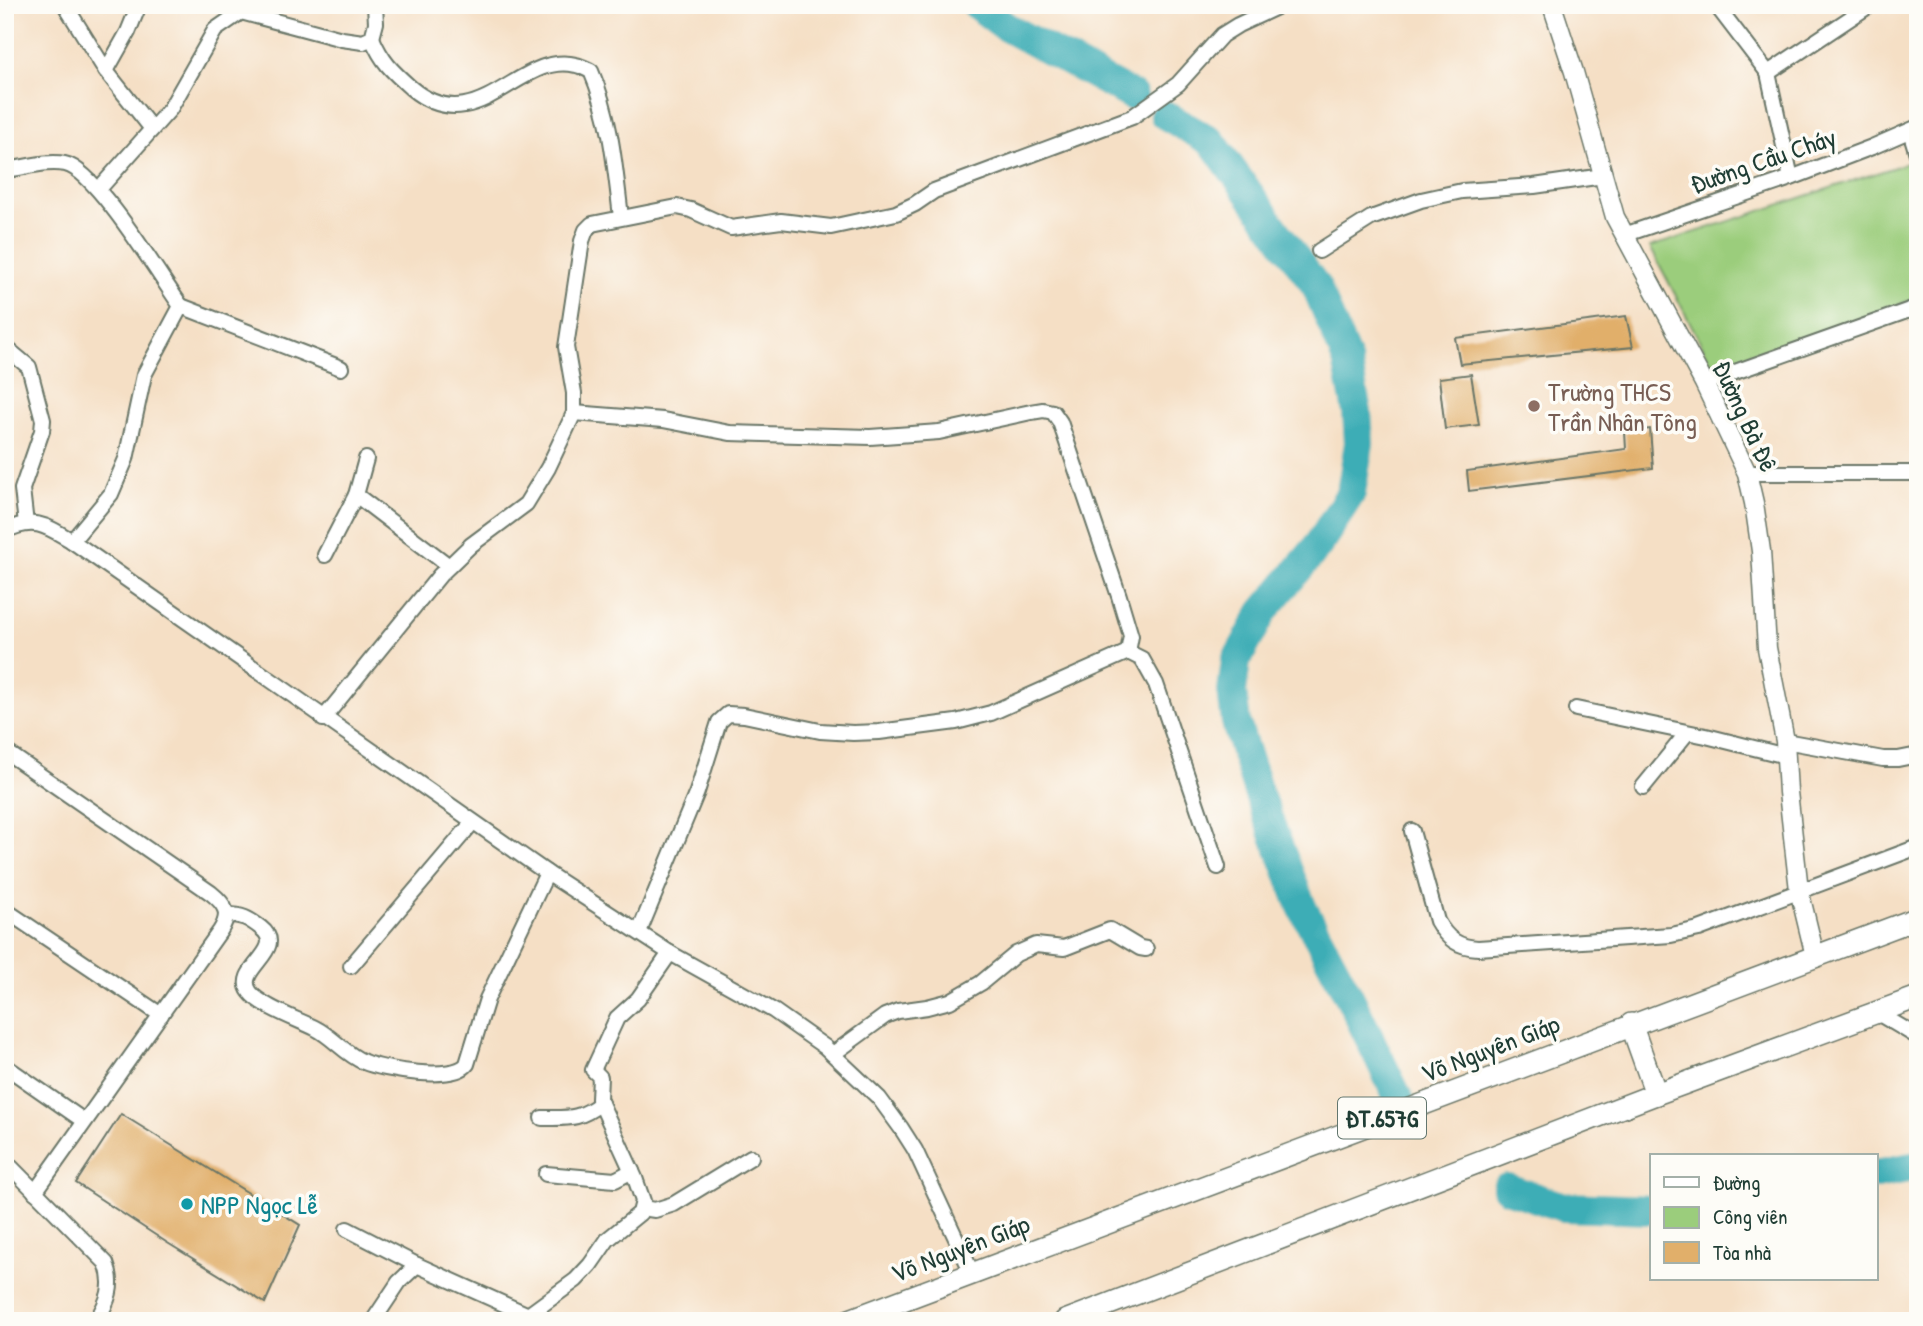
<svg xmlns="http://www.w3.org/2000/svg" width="1923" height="1326" font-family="'Patrick Hand',sans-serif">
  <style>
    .green { fill: #9bcd7c; stroke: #5d8558; stroke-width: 2 }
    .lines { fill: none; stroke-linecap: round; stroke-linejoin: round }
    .river { stroke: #3cadb6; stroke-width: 30 }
    .building { fill: #e1af6a }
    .minor-casing { stroke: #6a7667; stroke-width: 18 }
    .tertiary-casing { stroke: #6a7667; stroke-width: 21 }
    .primary-casing { stroke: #6a7667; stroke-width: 24 }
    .minor { stroke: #fff; stroke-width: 14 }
    .tertiary { stroke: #fff; stroke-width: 18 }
    .primary { stroke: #fff; stroke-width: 21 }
    .education-dot { fill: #8d6e63; stroke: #fdfcf7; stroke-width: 2.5 }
    .culture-dot { fill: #0f9aa8; stroke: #fdfcf7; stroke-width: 2.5 }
    .labels { text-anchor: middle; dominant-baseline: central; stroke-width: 7; stroke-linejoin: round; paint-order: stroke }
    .shield { fill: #fdfcf7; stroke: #62766e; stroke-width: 2 }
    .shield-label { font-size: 24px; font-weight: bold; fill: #1f3d34 }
    .street-label { font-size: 26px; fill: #1f3d34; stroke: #fdfcf7 }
    .education-label { font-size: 26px; fill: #785e54; stroke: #fdfcf7; text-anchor: start }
    .culture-label { font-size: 26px; fill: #0d838f; stroke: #fdfcf7; text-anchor: start }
  </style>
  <rect width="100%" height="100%" fill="#fdfcf7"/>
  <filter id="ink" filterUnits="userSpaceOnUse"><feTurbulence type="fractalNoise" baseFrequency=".0143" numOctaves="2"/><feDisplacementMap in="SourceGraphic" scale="14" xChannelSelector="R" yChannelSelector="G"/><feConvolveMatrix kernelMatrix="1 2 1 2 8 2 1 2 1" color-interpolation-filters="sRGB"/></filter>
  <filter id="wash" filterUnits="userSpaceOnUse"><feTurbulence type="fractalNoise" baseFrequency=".00686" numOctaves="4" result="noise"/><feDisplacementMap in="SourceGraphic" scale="28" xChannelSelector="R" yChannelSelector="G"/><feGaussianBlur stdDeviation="1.57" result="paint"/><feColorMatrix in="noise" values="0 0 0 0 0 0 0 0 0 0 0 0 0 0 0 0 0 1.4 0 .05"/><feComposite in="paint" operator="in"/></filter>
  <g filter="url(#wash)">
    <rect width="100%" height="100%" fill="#f5dfc5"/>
    <!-- green -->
    <polygon class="green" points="1907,163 1918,197 1918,298 1715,370 1650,247"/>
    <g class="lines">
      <!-- river -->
      <g class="river">
        <polyline points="977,5 1006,27 1133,96"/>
        <polyline points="1165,115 1212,142 1316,286 1347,360 1357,412 1359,443 1351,493 1317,547 1263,612 1236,661 1232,691 1236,723 1258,792 1302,907 1350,998 1401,1104"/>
        <polyline points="1876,1174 1918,1166"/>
        <polyline points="1507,1188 1563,1207 1652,1210"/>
      </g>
    </g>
    <g id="blocks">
      <!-- building -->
      <g class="building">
        <polygon points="1626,316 1633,347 1460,364 1455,338"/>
        <polygon points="1471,374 1479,425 1445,429 1439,378"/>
        <polygon points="1650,429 1653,468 1469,491 1467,471 1626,449 1625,432"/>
        <polygon points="121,1114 300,1225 265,1303 166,1242 76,1183"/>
      </g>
    </g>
  </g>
  <g filter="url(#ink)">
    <use href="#blocks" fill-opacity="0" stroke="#6a7667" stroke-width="2"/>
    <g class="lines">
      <defs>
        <g id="minor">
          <polyline points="65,5 106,71 152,129"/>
          <polyline points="1716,5 1768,73 1791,178"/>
          <path d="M372,38c10,24 20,33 39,50 67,56 108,-38 165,-23 5,1 10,4 15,6 20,46 24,96 30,146"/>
          <polyline points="106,71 128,32 139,5"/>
          <polyline points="1768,73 1870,5"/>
          <polyline points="1910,131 1918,157"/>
          <path d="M5,170c19,-2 42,-10 60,-6 31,6 95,113 116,142l-37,69 -18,84 -15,35 -39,47"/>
          <polyline points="99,189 170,109 215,30 241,12 342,39 363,42 372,38 376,23 375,5"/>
          <polyline points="1624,235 1791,178 1872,147 1918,127"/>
          <polyline points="1319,251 1371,218 1421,200 1462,191 1534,186 1603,176"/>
          <polyline points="181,306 341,368"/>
          <polyline points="5,347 29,367 43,420 42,431 22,489 26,524"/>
          <polyline points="1704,383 1918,307"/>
          <polyline points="574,413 574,393 566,347 582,241 586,230 592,224 677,207 691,210 731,228 781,221 831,227 896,213 915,204 934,191 1132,117 1178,84 1222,35 1238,25 1281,5"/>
          <polyline points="366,459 356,495 449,566"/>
          <polyline points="1747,473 1918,473"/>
          <path d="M5,531c29,-15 42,-5 67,10l475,332 123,80 104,58 51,36 54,51 22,30 14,22 57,123"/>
          <polyline points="325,555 356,495"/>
          <polyline points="1128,652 1142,659 1156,684 1218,867"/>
          <polyline points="1576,709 1706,736 1786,756"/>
          <polyline points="323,719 440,575 471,545 526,504 548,468 574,413 663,420 730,433 870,437 939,432 1031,412 1043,410 1053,412 1060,422 1119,596 1131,636 1128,652 991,713 956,722 879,732 853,733 820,731 744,715 728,714 719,722 697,792 639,932"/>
          <polyline points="1785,741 1883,759 1898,759 1918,755"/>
          <path d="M5,751l206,142c15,12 20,21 9,38l-185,261"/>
          <polyline points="1643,787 1687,733"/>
          <path d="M1412,831l25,90c10,18 21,26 41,27l193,-13 28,-6 219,-82"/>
          <polyline points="5,910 161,1015"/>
          <path d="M227,915c15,0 21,3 34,13 28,22 -28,41 -11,64 10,14 49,28 65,36 18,9 31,27 49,34 19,8 90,20 103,2l20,-65 60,-126"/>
          <polyline points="351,966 473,822"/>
          <polyline points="1876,1012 1918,1037"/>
          <polyline points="833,1054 885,1016 898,1011 927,1007 950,1001 981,983 1016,954 1036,945 1064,948 1110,930 1140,948 1146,949"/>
          <polyline points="5,1066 84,1121"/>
          <path d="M542,1118c28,0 37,2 59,-15"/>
          <path d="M5,1161l101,102c9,22 2,39 -10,58"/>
          <polyline points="546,1174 615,1180 632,1171"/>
          <polyline points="642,1208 655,1210 674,1204 751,1157"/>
          <polyline points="347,1229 417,1265 526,1314"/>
          <polyline points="373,1321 399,1282 417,1265"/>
          <polyline points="520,1321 576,1280 590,1265 608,1239 640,1213 643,1201 635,1178 599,1099 600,1077 593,1070 617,1018 638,999 670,953"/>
        </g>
        <polyline id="tertiary" points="1552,5 1574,72 1615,217 1704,383 1747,473 1754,503 1761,551 1767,648 1785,741 1788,792 1799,890 1815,956"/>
        <g id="primary">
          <polyline points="1631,1024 1656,1094"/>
          <polyline points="847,1321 1918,918"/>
          <polyline points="1065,1321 1656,1094 1918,997"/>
        </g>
      </defs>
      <!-- minor casing -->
      <use href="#minor" class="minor-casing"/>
      <!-- tertiary casing -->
      <use href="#tertiary" class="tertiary-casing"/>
      <!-- primary casing -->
      <use href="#primary" class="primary-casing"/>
      <!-- minor -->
      <use href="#minor" class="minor"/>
      <!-- tertiary -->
      <use href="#tertiary" class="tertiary"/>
      <!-- primary -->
      <use href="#primary" class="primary"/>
    </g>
  </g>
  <!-- markers -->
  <circle class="education-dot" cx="1534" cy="406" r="7"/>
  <circle class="culture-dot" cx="187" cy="1204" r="7"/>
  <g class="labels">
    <!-- shield labels -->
    <rect class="shield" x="1338" y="1097.5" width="88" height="41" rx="5"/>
    <g class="shield-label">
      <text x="1382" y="1118">ĐT.657G</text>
    </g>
    <!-- street labels -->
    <g class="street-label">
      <text transform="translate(1763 160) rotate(-19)">Đường Cầu Cháy</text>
      <text transform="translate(1746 416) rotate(65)">Đường Bà Đê</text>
      <text transform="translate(1490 1048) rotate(-21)">Võ Nguyên Giáp</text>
      <text transform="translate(960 1248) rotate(-21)">Võ Nguyên Giáp</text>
    </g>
    <!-- education labels -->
    <g class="education-label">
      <text x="1548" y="391">Trường THCS<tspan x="1548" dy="30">Trần Nhân Tông</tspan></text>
    </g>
    <!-- culture labels -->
    <g class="culture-label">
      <text x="201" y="1204">NPP Ngọc Lễ</text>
    </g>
  </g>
  <!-- margin -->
  <rect width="1923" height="1326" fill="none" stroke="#fdfcf7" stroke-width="28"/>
  <!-- legend -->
  <rect x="1650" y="1154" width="228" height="126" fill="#fdfcf7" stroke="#a4b0a9" stroke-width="2"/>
  <rect x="1664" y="1177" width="35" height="10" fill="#ffffff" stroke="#a4b0a9" stroke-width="2"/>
  <text x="1713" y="1190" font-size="21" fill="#1f3d34">Đường</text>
  <rect x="1664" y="1207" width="35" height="21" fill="#9bcd7c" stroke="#a4b0a9" stroke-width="2"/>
  <text x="1713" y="1224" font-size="21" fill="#1f3d34">Công viên</text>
  <rect x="1664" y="1242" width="35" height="21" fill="#e1af6a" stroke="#a4b0a9" stroke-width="2"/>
  <text x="1713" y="1260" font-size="21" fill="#1f3d34">Tòa nhà</text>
</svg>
